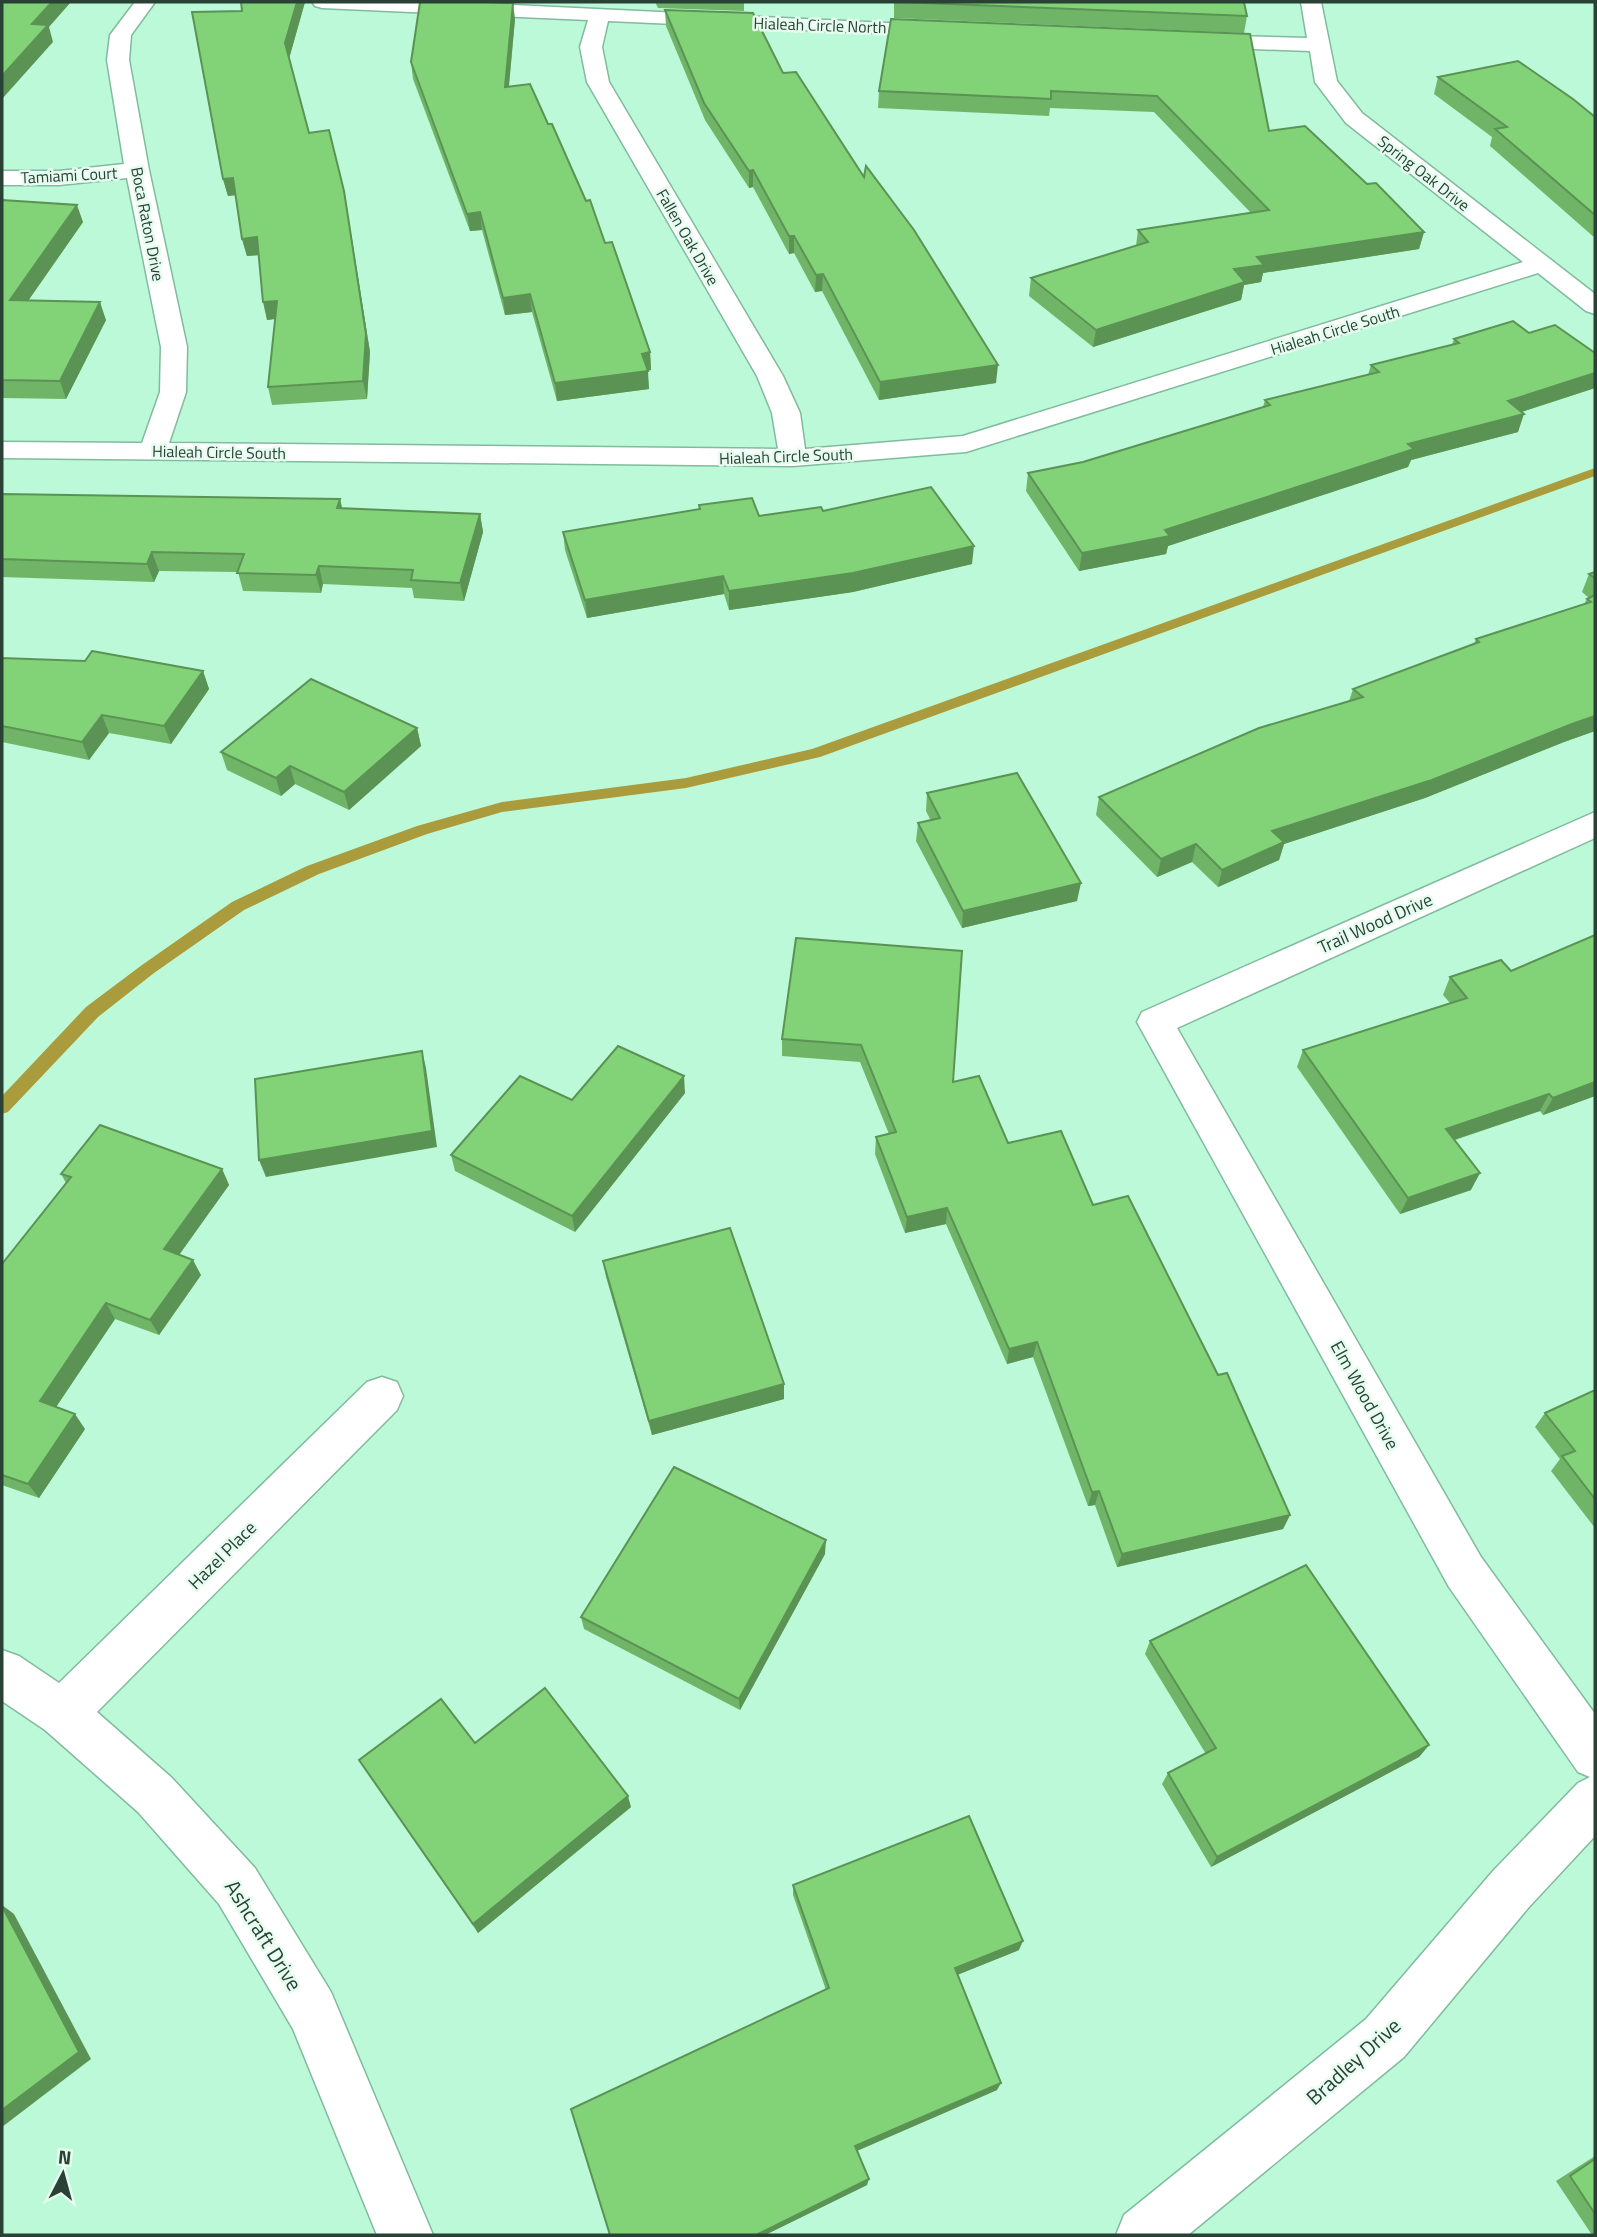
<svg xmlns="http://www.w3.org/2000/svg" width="1597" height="2237" font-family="'Titillium Web',sans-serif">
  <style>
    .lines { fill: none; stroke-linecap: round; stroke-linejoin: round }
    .stream { fill: #aa9c3c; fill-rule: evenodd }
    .minor-casing { stroke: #80bb9d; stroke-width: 3 }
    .minor { fill: #fff; fill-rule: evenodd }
    .wall { fill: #70b567 }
    .shaded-wall { fill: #5b9354 }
    .building { fill: #82d278; stroke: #5b9354; stroke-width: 2 }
    .labels { text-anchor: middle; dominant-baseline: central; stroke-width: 5; stroke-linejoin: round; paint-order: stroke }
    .far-street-label { font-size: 16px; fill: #294235; stroke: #e5fcef }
    .street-label { font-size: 18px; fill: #294235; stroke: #e5fcef }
    .near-street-label { font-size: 21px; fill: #294235; stroke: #e5fcef }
  </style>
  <rect width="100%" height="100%" fill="#bcf9d8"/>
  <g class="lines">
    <!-- stream -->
    <polygon class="stream" points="1595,468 1595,476 820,757 686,788 502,812 427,834 319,874 244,910 154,973 98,1017 8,1112 2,1114 2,1096 86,1007 142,965 232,902 307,866 417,826 502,802 686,778 812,749"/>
    <defs>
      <g id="minor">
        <polygon points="135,2 155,2 131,35 129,60 149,170 187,347 186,392 169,443 778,449 772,413 757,376 587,82 580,47 588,20 322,8 315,6 312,2 453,2 950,26 953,30 950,34 943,36 608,21 602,47 609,82 783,376 800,413 805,449 963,436 1523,262 1346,123 1315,82 1310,51 1199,47 1192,45 1188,41 1192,37 1199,35 1307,38 1301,2 1321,2 1337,81 1362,113 1595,294 1595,314 1586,311 1538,273 966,452 793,466 2,458 2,442 142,443 160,392 161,347 127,178 59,185 2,185 2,171 59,171 124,164 107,60 110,35"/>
        <polygon points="1595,812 1595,838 1177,1028 1481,1557 1595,1714 1595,1836 1529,1907 1404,2057 1188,2235 1116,2235 1124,2215 1366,2019 1493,1871 1578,1783 1590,1777 1578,1772 1449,1587 1137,1022 1142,1012"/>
        <polygon points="382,1377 397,1382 403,1396 397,1410 97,1712 172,1778 255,1868 331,1992 433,2235 377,2235 293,2029 219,1904 138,1812 45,1730 2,1701 2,1650 19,1656 59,1683 367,1382"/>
      </g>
    </defs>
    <!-- minor casing -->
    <use href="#minor" class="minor-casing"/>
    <!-- minor -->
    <use href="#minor" class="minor"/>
  </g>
  <!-- wall -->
  <g class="wall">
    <polygon points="241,2 305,2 289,58 309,133 347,208 370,352 367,399 272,405 268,387 275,319 267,320 258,255 247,256 242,239 236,195 228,196 223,179 242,11"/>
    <polygon points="655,2 744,2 744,11 658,8"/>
    <polygon points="894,2 1247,16 1244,33 894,18"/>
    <polygon points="665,10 783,73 996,383 879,400 822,291 815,292 794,253 789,254 753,187 749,188 705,120 666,26"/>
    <polygon points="515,19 509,87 605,243 650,352 651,370 647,371 649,389 557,401 532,312 505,315 482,230 470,231 413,79 411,62"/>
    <polygon points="1250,34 1269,131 1367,184 1424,232 1419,249 1263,273 1261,282 1244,285 1241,300 1093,347 1029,296 1031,278 1136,246 1138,230 1251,213 1154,112 1050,108 1049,116 878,108 879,91"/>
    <polygon points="1438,77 1595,117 1595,238 1490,146 1492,137 1434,94"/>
    <polygon points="2,200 83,222 28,301 106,320 66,399 2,398"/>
    <polygon points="1454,339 1595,388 1522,412 1518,432 1411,460 1408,467 1168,546 1166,554 1079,571 1026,491 1028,473 1083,462 1263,407 1265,400 1368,375 1371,365 1452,345"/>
    <polygon points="2,494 340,499 342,508 480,514 483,532 464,601 414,598 412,588 323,584 321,593 243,591 238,572 159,571 154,582 2,577"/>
    <polygon points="699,505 759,516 823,511 972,564 853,592 729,610 724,594 587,618 565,550 563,532 699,510"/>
    <polygon points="1595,572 1595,731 1564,742 1425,798 1284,844 1279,860 1218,887 1192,862 1157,877 1096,815 1099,797 1349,701 1353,689 1474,644 1476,639 1584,604 1587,599 1589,598 1582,592 1589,574"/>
    <polygon points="2,658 203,671 209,689 171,744 109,733 89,760 2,742"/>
    <polygon points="417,728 421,746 349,810 295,784 281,796 227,770 221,752"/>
    <polygon points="927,793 1077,901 962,928 916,841 918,823 931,821 926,811"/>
    <polygon points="1595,935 1595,1096 1543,1115 1540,1111 1455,1140 1471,1190 1400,1214 1297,1067 1303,1050 1450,1003 1443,995 1450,977 1511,971"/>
    <polygon points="796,938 953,1082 1008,1143 1093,1205 1290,1515 1283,1529 1117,1567 1095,1505 1088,1506 1033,1357 1007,1364 946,1224 905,1233 875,1154 876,1137 889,1134 860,1062 782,1056 782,1039"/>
    <polygon points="685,1093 575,1232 455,1171 451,1155 572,1100"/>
    <polygon points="222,1169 229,1185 179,1254 201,1275 159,1335 115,1319 56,1407 85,1429 39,1498 2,1485 2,1264 66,1183 61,1174"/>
    <polygon points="603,1261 784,1384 784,1399 652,1435 606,1277"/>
    <polygon points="1595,1390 1595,1528 1551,1471 1560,1459 1535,1427 1545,1413"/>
    <polygon points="825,1554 740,1710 584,1629 581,1617"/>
    <polygon points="1150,1641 1429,1745 1419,1757 1211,1867 1162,1784 1168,1773 1206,1754 1145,1654"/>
    <polygon points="475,1743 631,1807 478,1933 359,1760"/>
    <polygon points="793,1885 1019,1950 957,1975 997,2090 857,2151 867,2185 765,2235 610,2235 826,1990 793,1895"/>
    <polygon points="1595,2156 1595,2235 1592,2235 1556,2181"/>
  </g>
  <!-- shaded-wall -->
  <g class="shaded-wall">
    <polygon points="52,2 71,2 49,27 53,42 2,99 2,76 32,24"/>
    <polygon points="297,2 305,2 289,59 285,43"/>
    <polygon points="513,3 515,19 507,104 505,87"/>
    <polygon points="753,170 753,187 749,188 749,171"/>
    <polygon points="233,178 237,195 228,196 223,179"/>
    <polygon points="344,191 370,352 367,399 363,381"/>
    <polygon points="77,205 83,222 16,318 10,300"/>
    <polygon points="480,212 482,230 470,231 467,214"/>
    <polygon points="1424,232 1419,249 1263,273 1261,282 1244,285 1241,300 1093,347 1096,330 1234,269 1257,257"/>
    <polygon points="789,236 794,236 794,253 789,254"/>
    <polygon points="257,237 261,255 247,256 242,239"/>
    <polygon points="823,274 822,291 815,292 816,275"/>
    <polygon points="530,294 532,312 505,315 503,298"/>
    <polygon points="277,301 281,318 267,320 263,302"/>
    <polygon points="100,302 106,320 66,399 60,381"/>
    <polygon points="650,352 651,370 643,371 642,354"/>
    <polygon points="998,365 996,383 879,400 880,382"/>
    <polygon points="648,371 649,389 557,401 555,383"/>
    <polygon points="1595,373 1595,388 1502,418 1508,401"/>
    <polygon points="1524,414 1518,432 1411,460 1408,467 1168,546 1166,554 1079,571 1082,553 1165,530 1408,444"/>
    <polygon points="340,499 344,517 337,508"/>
    <polygon points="480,514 483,532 464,601 460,583"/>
    <polygon points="974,546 972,564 853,592 729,610 729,591"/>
    <polygon points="152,552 159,571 154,582 147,564"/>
    <polygon points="319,566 323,584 321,593 316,575"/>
    <polygon points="723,576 724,594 587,618 585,600"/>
    <polygon points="203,671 209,689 171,744 164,726"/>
    <polygon points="102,715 109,733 89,760 82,742"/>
    <polygon points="1595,716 1595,731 1564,742 1425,798 1284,844 1279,860 1218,887 1222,870 1272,831"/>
    <polygon points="417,728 421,746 349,810 344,792"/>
    <polygon points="290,766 295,784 281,796 276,778"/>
    <polygon points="1196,844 1192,862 1157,877 1161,859"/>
    <polygon points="1081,883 1077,901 962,928 963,911"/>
    <polygon points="422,1051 426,1068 437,1147 266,1177 259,1160"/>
    <polygon points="684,1076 685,1093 575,1232 572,1216"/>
    <polygon points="1595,1082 1595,1096 1543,1115 1553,1098"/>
    <polygon points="1549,1094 1540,1111 1438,1145 1446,1129"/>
    <polygon points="222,1169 229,1185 172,1265 164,1249"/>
    <polygon points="1480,1173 1471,1190 1400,1214 1408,1198"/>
    <polygon points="947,1208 946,1224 905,1233 907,1217"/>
    <polygon points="193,1260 201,1275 159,1335 150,1320"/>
    <polygon points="106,1303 115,1319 50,1416 40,1401"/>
    <polygon points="1037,1342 1033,1357 1007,1364 1009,1349"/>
    <polygon points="784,1384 784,1399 652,1435 649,1421"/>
    <polygon points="75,1414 85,1429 39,1498 28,1484"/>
    <polygon points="1099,1491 1095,1505 1088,1506 1092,1492"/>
    <polygon points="1290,1515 1283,1529 1117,1567 1122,1554"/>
    <polygon points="826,1540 825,1554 740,1710 739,1699"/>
    <polygon points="1429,1745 1419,1757 1211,1867 1217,1857"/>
    <polygon points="628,1796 631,1807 478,1933 473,1924"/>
    <polygon points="2,1905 14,1914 91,2059 2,2127"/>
    <polygon points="1023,1941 1019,1950 952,1977 955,1968"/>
    <polygon points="1001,2083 997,2090 854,2152 855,2146"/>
    <polygon points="869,2179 867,2185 765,2235 756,2235"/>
  </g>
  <!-- building -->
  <g class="building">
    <polygon points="2,2 52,2 32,24 48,25 2,76"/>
    <polygon points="241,2 297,2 285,43 309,133 329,130 344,191 366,334 363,381 268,387 277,301 263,302 257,237 242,239 233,178 223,179 192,12 242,11"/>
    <polygon points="420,2 485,2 513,3 505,87 530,84 548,124 552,124 586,201 590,200 605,243 612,242 650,352 642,354 648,371 555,383 530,294 503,298 480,212 467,214 411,62"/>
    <polygon points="899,2 1244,2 1247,16"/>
    <polygon points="665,10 753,13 783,73 796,72 864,177 866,166 914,230 998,365 880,382 823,274 816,275 794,236 789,236 753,170 749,171 704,103"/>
    <polygon points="891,19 1250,34 1269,131 1305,126 1367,184 1376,183 1424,232 1257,257 1264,265 1234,269 1245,282 1096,330 1031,278 1148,242 1138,230 1269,210 1157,96 1051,91 1051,99 879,91"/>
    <polygon points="1518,61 1573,99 1595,117 1595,215 1495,129 1507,127 1438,77"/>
    <polygon points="2,200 77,205 10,300 100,302 60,381 2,380"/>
    <polygon points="1513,321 1529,333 1555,325 1595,353 1595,373 1508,401 1524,414 1408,444 1414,449 1165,530 1170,536 1082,553 1028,473 1083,462 1270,405 1265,400 1379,372 1371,365 1459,343 1454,339"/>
    <polygon points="931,487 974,546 853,573 729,591 723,576 585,600 563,532 700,509 699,505 752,498 759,516 821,507 823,511"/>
    <polygon points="2,494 340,499 337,508 480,514 460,583 411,580 413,570 319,566 316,575 237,573 244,554 152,552 147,564 2,559"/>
    <polygon points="1595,572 1595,578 1589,574"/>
    <polygon points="1595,595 1595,716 1572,724 1432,780 1272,831 1284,842 1222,870 1196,844 1161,859 1099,797 1259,728 1363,697 1353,689 1479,642 1476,639 1591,602 1587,599"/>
    <polygon points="92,651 203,671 164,726 102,715 82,742 2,726 2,658 85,661"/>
    <polygon points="311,679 417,728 344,792 290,766 276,778 221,752"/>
    <polygon points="1017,773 1081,883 963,911 918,823 940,818 927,793"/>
    <polygon points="1595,935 1595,1082 1553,1098 1549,1094 1446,1129 1480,1173 1408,1198 1303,1050 1467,998 1450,977 1501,960 1511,971"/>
    <polygon points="796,938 962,951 953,1082 979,1076 1008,1143 1061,1131 1093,1205 1128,1196 1218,1375 1227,1373 1290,1515 1122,1554 1099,1491 1092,1492 1037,1342 1009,1349 947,1208 907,1217 876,1137 896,1132 861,1045 782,1039"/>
    <polygon points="618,1046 684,1076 572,1216 451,1155 520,1076 572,1100"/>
    <polygon points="422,1051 432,1131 259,1160 255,1079"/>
    <polygon points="100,1125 222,1169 164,1249 193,1260 150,1320 106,1303 40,1401 75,1414 28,1484 2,1475 2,1264 71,1177 61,1174"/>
    <polygon points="730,1228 784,1384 649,1421 603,1261"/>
    <polygon points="1595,1390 1595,1499 1562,1456 1575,1451 1545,1413"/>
    <polygon points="674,1467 826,1540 739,1699 581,1617"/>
    <polygon points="1306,1565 1429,1745 1217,1857 1168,1773 1216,1748 1150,1641"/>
    <polygon points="545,1688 628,1796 473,1924 359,1760 441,1699 475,1743"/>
    <polygon points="969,1816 1023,1941 955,1968 1001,2083 855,2146 869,2179 756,2235 610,2235 571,2109 829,1988 793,1885"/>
    <polygon points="2,1906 79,2052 2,2110"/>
    <polygon points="1595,2159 1595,2214 1570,2176"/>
  </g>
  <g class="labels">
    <!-- far-street labels -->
    <g class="far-street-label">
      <text transform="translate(820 25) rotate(2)">Hialeah Circle North</text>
      <text transform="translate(1424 173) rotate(38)">Spring Oak Drive</text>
      <text transform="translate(69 175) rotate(-3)">Tamiami Court</text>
      <text transform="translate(148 224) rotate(79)">Boca Raton Drive</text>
      <text transform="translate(688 237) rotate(60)">Fallen Oak Drive</text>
      <text transform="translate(1335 330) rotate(-17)">Hialeah Circle South</text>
      <text transform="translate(219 452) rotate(1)">Hialeah Circle South</text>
      <text transform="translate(786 456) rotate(-2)">Hialeah Circle South</text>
    </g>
    <!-- street labels -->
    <g class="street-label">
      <text transform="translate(1375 923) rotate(-24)">Trail Wood Drive</text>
      <text transform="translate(1365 1395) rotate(61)">Elm Wood Drive</text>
      <text transform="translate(222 1555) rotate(-45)">Hazel Place</text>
    </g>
    <!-- near-street labels -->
    <g class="near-street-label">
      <text transform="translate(264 1935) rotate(58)">Ashcraft Drive</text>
      <text transform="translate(1353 2061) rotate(-42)">Bradley Drive</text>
    </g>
  </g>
  <!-- border -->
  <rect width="1597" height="2237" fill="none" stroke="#294235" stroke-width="7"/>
  <!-- north arrow -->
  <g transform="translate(63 2174) rotate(6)" stroke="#e5fcef" stroke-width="5" paint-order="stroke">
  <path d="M0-5L12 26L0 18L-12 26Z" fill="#294235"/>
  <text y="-10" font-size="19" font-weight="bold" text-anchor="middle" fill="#294235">N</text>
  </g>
</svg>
